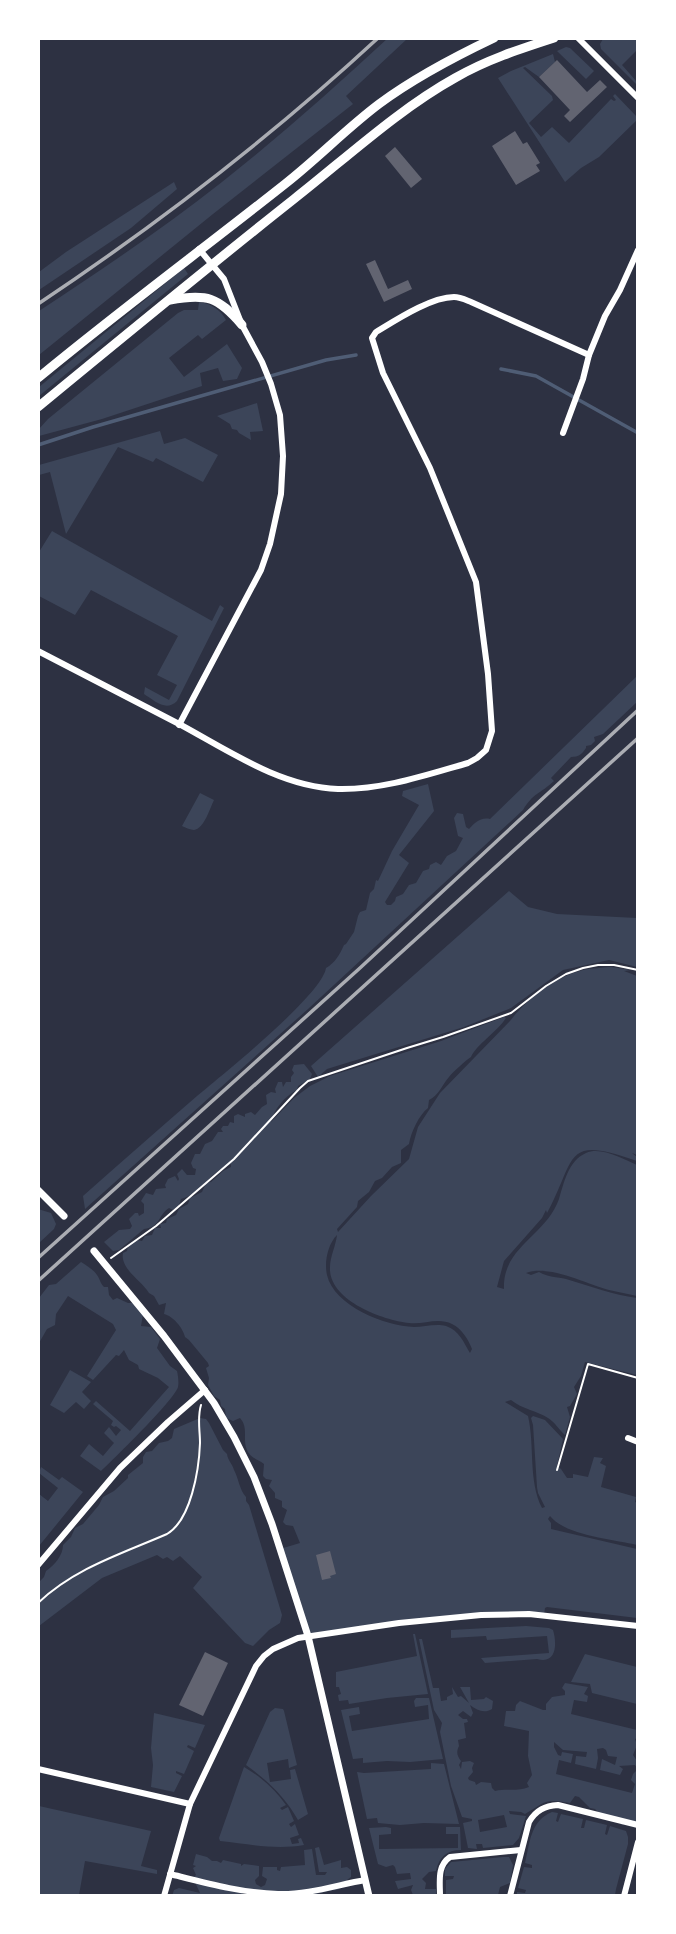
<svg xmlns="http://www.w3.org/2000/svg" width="676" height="1934" font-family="'DejaVu Sans',sans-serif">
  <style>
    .green { fill: #3c4559; fill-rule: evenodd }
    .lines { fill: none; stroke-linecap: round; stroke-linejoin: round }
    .stream { stroke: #4f5d75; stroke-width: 3.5 }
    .building { fill: #626471 }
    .path { stroke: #fff; stroke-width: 2 }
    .minor { stroke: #fff; stroke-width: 6 }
    .tertiary { stroke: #fff; stroke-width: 7 }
    .primary { stroke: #fff; stroke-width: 9 }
    .rail { stroke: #abadb3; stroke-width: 3.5 }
  </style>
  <rect width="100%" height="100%" fill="#2d3142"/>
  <!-- green -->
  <g class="green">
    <path d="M388,38l19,1 -61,57 7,8 -140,110 -174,141v-44c62,-41 125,-83 183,-129 57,-45 112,-94 166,-144z"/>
    <polygon points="603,39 637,39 637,50 622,65 637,82 637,85 601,49 600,44"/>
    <polygon points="566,47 570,48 594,71 586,79 557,51"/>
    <polygon points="553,54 555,62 539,77 525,67 523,68 552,96 553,100 529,123 541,137 552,127 569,143 611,99 614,101 616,100 613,96 615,94 637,117 637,120 599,157 581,168 565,182 498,78 511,71"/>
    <polygon points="174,182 177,189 131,228 39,290 39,272 66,252"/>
    <polygon points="184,268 188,274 39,396 39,387"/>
    <path d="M199,302c11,1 22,8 27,18l-24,19 -4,-4 -29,23 15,19 43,-33 15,24 -5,11 -14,2 -5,-13 -18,5 2,13 -100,33 -63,17v-7l9,-10 130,-106 6,-3h14z"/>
    <polygon points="257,403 263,431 250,432 251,440 239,433 237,430 232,429 230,424 217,416"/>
    <polygon points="160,431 164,444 185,438 218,455 203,482 156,458 153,462 118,447 66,534 50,472 39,475 39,465"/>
    <path d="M52,531l160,90 8,-16 4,3 -47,93c-11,11 -22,0 -33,-7l1,-7 24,13 8,-15 -20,-10 21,-39 -87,-46 -16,25 -36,-19v-44z"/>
    <path d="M637,676v26l-34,32 -9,3 1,4 -4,4 -5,1v2c-4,6 -7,9 -15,9l-20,21 3,3c-14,13 -21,12 -31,29l-215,199 -223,200 -2,-13c38,-34 76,-67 114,-100 26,-22 125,-101 129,-128 9,-5 14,-14 18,-23l2,-1 8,-12 4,-16 2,-4 6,-2 4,-17 4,-4 2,-9 2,1 14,-30 27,-46 -17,-9 1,-5 25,-7 6,27 -35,44 10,8 -24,39 2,3h4l4,-4 1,-4 7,-3 6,-9 7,-2 7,-12 6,-2 1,-4 6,-3 5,3 6,-9 9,-5 7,-13 -5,-2 -4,-18 3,-5 6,1 3,13 3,2c6,-6 11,-12 21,-10z"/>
    <path d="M200,793l14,7c-4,8 -10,29 -20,30 -3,0 -10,-3 -12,-4z"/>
    <polygon points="509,891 528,907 557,914 637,918 637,967 609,960 563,970 511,1008 464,1027 327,1069 318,1077 311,1066"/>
    <path d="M611,967l20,3 -7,1 13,5v179l-5,-2 5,4v4c-75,-27 -60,-3 -90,52l-1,-3 -4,8 -38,43 -7,26 7,2c-2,-42 42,-53 55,-90 5,-16 9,-38 27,-46 15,-7 37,6 51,12v131c-9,-2 -19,-4 -28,-6 -22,-6 -61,-26 -83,-17l5,2 8,-3c9,5 18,5 27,7 24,7 47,16 71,19v77l-52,-13 -4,14 -7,11 3,7 -7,12 -3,1 3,10 -5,18c-6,-5 -10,-13 -17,-17 -11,-7 -26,-9 -37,-18l-6,2 23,14c7,30 0,64 14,92l3,-1 -7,-14 -1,-6 -4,-62 -2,-7 2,-2 12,4 18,19 -6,27 4,3 6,9h6v-4l15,3 6,-20 9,1 -3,5 6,3 -5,21 35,10 -1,5 2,1v42c-24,-6 -71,-9 -87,-29l-2,3 3,4v6l86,20v69l-90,-11 -2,1 -1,7h-63l-173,21 -28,-87 20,-6 -7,-17 -7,-1 -3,-3 4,-12 -5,-3v-6l-7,-3v-5l-6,-7 3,-6 -6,-1 -3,-3 1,-12c-6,-5 -14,-6 -17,-14 -5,-11 2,-22 -7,-32l-7,3 -7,-3 -1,-9 -4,-3 -1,-6 -6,-4 -6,-11 1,-7 -3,-10 3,-2 -1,-3 -19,-23 -4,-3c-2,-9 -12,-21 -21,-23l2,-11 -7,2 -5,-9 -5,-3c-8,-13 -29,-24 -26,-40l4,-2 1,-5 9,-6 5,1 3,-5 7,-1 3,-7h6l-1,-4 6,-1 1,-4 9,-4 3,-6 9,-5 2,-6 12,-6 4,-9 5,-1 12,-11 8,-4v-3c-3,2 -7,3 -10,5 -14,9 -24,26 -40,30l-2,6 -6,5 -4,-2c-12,8 -8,19 -25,21l-25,21 -6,1 -9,-9 15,-12 11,-1 2,-3 -3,-7 6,-6h3l1,3 5,-3v-9l-3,-3 5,-8 7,2 3,-6 10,-1 -1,-3 3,-6 7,-3 3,5 1,-2 -2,-5 5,-5 5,6h8l1,-6 -3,-1 -2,-5 4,-9h5l5,-10 7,-3 6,-9h5l-2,-3 2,-3h5l2,-4 4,1v-7l4,-2 7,3v-3l6,-2 4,3 7,-8 5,-3 -1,-9 5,-3 5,1 -1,-4 3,-7h4l1,5 3,-5h5v-5l3,-4 -2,-3 2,-5 10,-1 8,10 -2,5 -12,7 -1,4c-12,6 -23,19 -26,32l23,-24 16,-12 20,-10 111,-35 63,-24 2,1c-9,14 -30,27 -35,39 -6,4 -18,15 -22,20 -7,8 -10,18 -20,23l-1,8c-9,7 -17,24 -19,36l-8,6v13l-9,4 -10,11 -7,3 -6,11 -11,9 -1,6 -20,22 1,3 33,-36 38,-37 9,-32 22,-34 70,-72c17,-22 45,-44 73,-51 9,-2 19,-2 28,-3zM337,1235c-1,10 -7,22 -7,32 -2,33 52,53 79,56 14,2 29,-6 43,1 10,5 16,15 20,25l-2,4c-6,-10 -11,-23 -24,-27 -10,-3 -22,1 -32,1 -29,-1 -80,-21 -87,-52 -3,-13 1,-31 10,-40z"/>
    <polygon points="38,1209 51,1213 56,1224 54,1229 39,1243"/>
    <path d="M81,1262c6,4 12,7 16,13 3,4 3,8 7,12h4l1,8 4,5 4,-2 11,5h5l10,11 -2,12 10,1 9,12 -3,9 13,18 7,5c1,4 2,12 1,16 -3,12 -64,72 -77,84l-21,-15 9,-12 14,12 11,-13 -10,-10 5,-6 7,9 5,-6 -5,-4 -2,1 -3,-2 2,-4 -20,-17 3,-3 34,30 39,-44 -11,-9 -19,-9 -1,-4 -9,-5 -5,-10 -5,6 -3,-1 -23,25 -6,-4 29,-46 -3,-6 -45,-28 -12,18 -1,11 -8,4 -8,14v-45l10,-13 7,-1z"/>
    <polygon points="70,1370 91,1382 82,1392 91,1401 84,1409 76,1402 64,1413 50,1405"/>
    <path d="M200,1418l6,1 3,4 14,27 4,4c1,7 5,9 7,16 5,9 5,19 12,27v4l3,4 33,110 -2,8 -11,7 -16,16 -8,-3 -52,-55 9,-11 -22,-21 -7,5 -6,-4 -4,2 -6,-4 -55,23 -63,48v-44l5,-5 2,-6c9,-6 17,-16 17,-26l8,-8 4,-9 8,-4 16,-19 4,-8 11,-6 14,-13v-3l15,-12v-6l3,-5 6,-1 7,-8 9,-2 4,-3 2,-9z"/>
    <polygon points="41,1467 59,1480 62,1477 83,1492 39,1546 39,1494 48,1501 58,1488 39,1473"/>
    <path d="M526,1626l23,2 4,2c4,13 4,35 -16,29l-52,4 -4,-5 68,-5 -2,-17 -60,4 -1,-4 -35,2v-8z"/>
    <polygon points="413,1634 415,1634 428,1694 387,1698 349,1704 348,1700 339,1701 338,1695 341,1694 339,1687 336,1687 336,1672 417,1656"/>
    <path d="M419,1639h3l11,49h6l2,13 6,-1v-3l6,-3 -1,-7 6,10 3,-1 8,7 -9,-16h10l1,13 13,-1 2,-2 7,4 -1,8c-8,5 -15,1 -22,-4l3,8 -2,4 -8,-6 -5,4 5,4h4l1,3 -4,1 2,15 -8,2 1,6c-3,6 -2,10 2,15l-2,4 2,4 1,-7 8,-1 4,2 -2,5 1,4 -5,6 1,2 6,2 1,3 5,-3 10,1 1,5 3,3c12,-3 22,1 34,-4l-2,-4 5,-8 -4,-19 1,-25 -25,-5 2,-15h9l1,-6 4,-4 23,9h3v-6l6,-7 13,-2v-4l-3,-3 3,-5 23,4 -4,7 4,2 -1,6 -13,-2 -3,14 66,16v8l-2,1 2,6 -4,10 4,6v7l-2,-3 -16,1 4,3 -3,6 -20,-5 2,-11 13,6 2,-8 -9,-1 -2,-6 -3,-2 -6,1 1,9 -2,11 -21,-5 1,-8 10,1 1,-5 -24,-2 -9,-8v5l4,8 3,1 1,-4 11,2 -2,9 -12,-3 -3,14 76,19 3,-9 -4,-4 2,-6 4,-4v52h-9l-6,3 -8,-9 -13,-1 -6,-6 -5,-1 -11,-11 -4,-1 -5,7c-25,-5 -25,-1 -45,11l-4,-2 -12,-1 1,3 16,2 -7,22 -6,7 -30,3 -1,-4h-6l1,5 -9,-1 -5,-25 9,-2v-2l-10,-2 -11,-31 -11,-54 2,-9 -8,-13zM504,1815l3,12 -27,5 -2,-12z"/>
    <polygon points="585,1654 637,1667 637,1704 592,1693 590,1684 571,1682"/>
    <polygon points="416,1698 429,1698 443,1759 410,1762 387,1761 363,1763 363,1758 353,1759 341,1710 359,1707 360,1714 349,1716 352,1731 429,1719 428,1705 415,1707 414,1701"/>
    <path d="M275,1708l8,1 1,2 13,54 -8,3 -1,-9 -21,4 3,19 21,-3 -1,-9 5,-1 13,45 -10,6c-13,-23 -31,-40 -52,-55l24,-53z"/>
    <polygon points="154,1713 205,1725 195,1748 188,1745 187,1747 194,1751 184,1774 176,1771 176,1773 182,1776 174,1792 151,1787 153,1765 151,1748"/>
    <polygon points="431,1763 444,1764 459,1824 424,1823 400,1825 378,1823 377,1818 367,1819 357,1772 364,1773 431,1769"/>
    <path d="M244,1767c16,9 31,22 42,38l-6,3 2,2 6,-3 6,14 -5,3 2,3 4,-3 4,11 -9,3 2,6 7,-1 -1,-4 3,-1 3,7c-29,5 -55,-1 -84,-4l-1,-3z"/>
    <polygon points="39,1806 151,1831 141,1866 157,1870 157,1874 85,1861 79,1895 39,1895"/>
    <path d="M552,1812l6,1 -2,8 2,1 3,-8 22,5 -2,9h3l2,-8 21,5 -2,9 2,1 3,-9 16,5 2,6v7l-12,45 -1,6h1h-99v-3l8,1 1,-3 -8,-2 6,-21 8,1v-3l-7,-2c5,-20 5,-42 27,-51z"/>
    <path d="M386,1827l5,1v6l-12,1v14l79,-1v-14h-12v-7h14l1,23c-14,0 -22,7 -25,21l-7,1 -7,7 4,4 -1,6h11v6h-23l-2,-5 2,-5 -15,4 -3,-8 16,-2 -1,-6 -13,1 -2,-7 -2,-2 -7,2 -8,-3 -9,-36z"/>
    <path d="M319,1847l5,18 17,-5v8l6,-1 4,3v7l-4,3 -2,6c-9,6 -11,3 -20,6 -24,7 -57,6 -82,-1l-1,4h-32l-2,-1h-3l2,2h-35l2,-6 5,-2 21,5 -7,-15 3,-3 -3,-7 3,-2 -3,-1 3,-11 11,3 5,4h5l4,2 2,-3 18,4v2l3,-2 15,2v10l-4,4 1,4 5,3 4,-2 2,-6 -5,-3 1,-9h14v3l3,1 1,-4 24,-2 -1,-15 8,-1 4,26h9l2,-3h-8l-4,-24z"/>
    <polygon points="503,1857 509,1857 513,1865 510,1883 500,1887 498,1895 446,1895 446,1880 453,1879 454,1876 445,1876 445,1869 451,1862"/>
  </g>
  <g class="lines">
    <!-- stream -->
    <g class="stream">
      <polyline points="501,369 536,376 638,433"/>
      <polyline points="38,445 93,427 326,360 356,355"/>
    </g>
  </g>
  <!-- building -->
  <g class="building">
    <polygon points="557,60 587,92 600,80 607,87 570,122 564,116 570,110 539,77"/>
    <polygon points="515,131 523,144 527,142 540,163 536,165 540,171 516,185 492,146"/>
    <polygon points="395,147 422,179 411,188 385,156"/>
    <polygon points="375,260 388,289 408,280 412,289 384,302 366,264"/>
    <polygon points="330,1551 336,1574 330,1576 331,1578 322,1580 316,1555"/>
    <polygon points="205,1652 228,1663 203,1716 179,1705"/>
  </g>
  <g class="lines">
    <!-- path -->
    <g class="path">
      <polyline points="111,1258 156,1226 234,1159 300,1088 308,1081 407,1048 443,1037 511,1013 546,986 566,974 583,968 598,965 614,965 638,970"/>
      <polyline points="557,1470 588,1364 638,1378"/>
      <path d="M38,1603c37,-35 83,-49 129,-69 24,-14 32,-64 33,-91 0,-13 -3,-25 1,-38"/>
    </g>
    <!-- minor -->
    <g class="minor">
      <polyline points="578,38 638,98"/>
      <polyline points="563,433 583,379 589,355"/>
      <path d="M38,651c48,25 95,49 143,74 48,26 100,62 157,64 45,1 88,-14 130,-26l9,-5 9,-8 6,-19 -4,-57 -12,-92 -46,-114 -47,-95 -11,-35 4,-6c20,-12 55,-35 78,-35 6,0 12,3 17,5l118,53 16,-39 15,-26 18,-40"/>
      <polyline points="179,725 261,570 270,544 281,494 283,456 280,415 271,384 262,362 242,325 224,279 199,249"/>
      <polyline points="628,1438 638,1442"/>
      <polyline points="38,1565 120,1468 168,1422 205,1390"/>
      <polyline points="38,1769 190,1804"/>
      <path d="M170,1874c36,9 72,19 108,20 29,1 59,-9 87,-14"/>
      <polyline points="164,1896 190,1804 256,1666 264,1656 273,1649 298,1638 399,1623 481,1615 529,1614 638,1626"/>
      <path d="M440,1896c0,-15 -3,-30 10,-39l71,-7"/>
      <path d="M510,1896l19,-74c7,-12 16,-16 29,-17l80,20"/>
      <polyline points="624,1896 638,1842"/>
    </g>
    <!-- tertiary -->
    <g class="tertiary">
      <polyline points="38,1190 64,1216"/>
      <polyline points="94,1251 164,1336 214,1403 234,1437 254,1477 272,1524 308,1636 369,1896"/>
    </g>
    <!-- primary -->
    <g class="primary">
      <path d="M170,300c37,-7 48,-3 72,25"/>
      <path d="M38,378c81,-67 165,-129 247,-194 32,-25 62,-56 94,-80 35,-26 75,-47 115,-66"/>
      <path d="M38,407c85,-70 170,-140 256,-208 51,-40 105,-90 161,-121 31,-18 65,-29 99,-40"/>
    </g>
    <!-- rail -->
    <g class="rail">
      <path d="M38,304c120,-80 234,-168 340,-266"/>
      <polyline points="38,1258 360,968 638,710"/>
      <polyline points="38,1281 638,738"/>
    </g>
  </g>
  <!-- border -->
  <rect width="676" height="1934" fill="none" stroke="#ffffff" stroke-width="80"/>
</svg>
